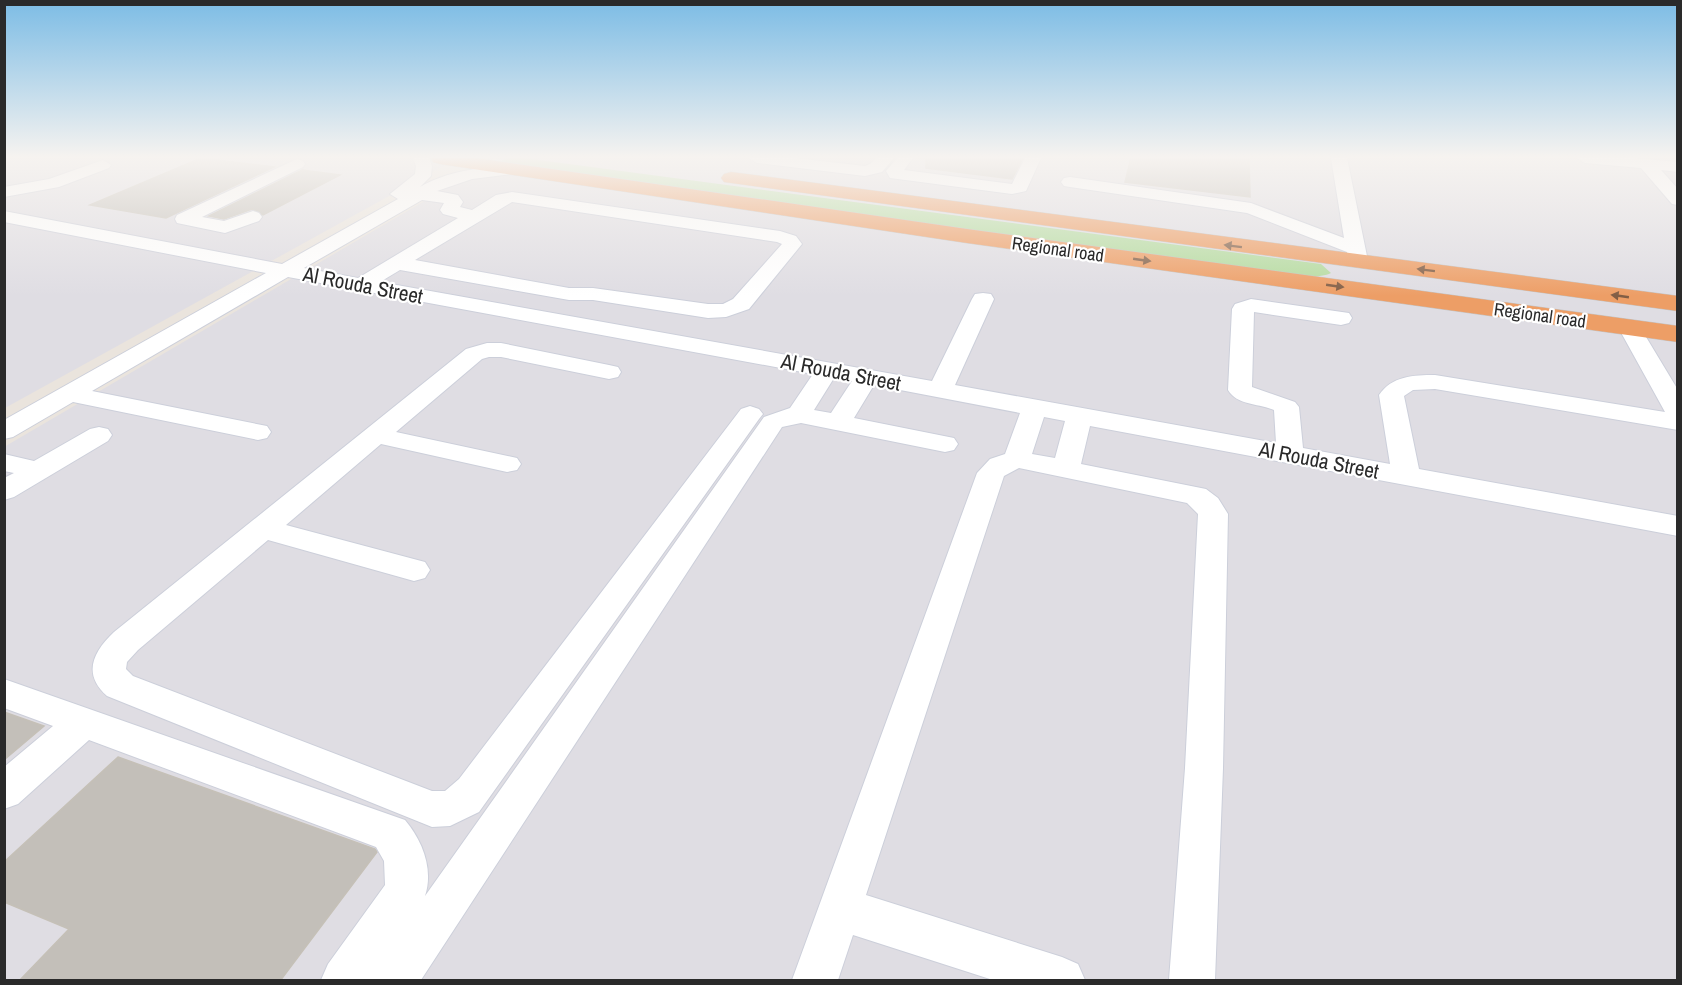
<svg xmlns="http://www.w3.org/2000/svg" width="1682" height="985" font-family="'Archivo Narrow',sans-serif">
  <style>
    .industrial { fill: #dfdde3 }
    .green { fill: #b5dba0 }
    .building { fill: #c3bfb9; stroke: #c5c0b7; stroke-width: 1.5 }
    .lines { fill: none; stroke-linecap: round; stroke-linejoin: round }
    .minor-casing { stroke: #cccfda; stroke-width: 2 }
    .highway-casing { stroke: #c3c3c3; stroke-width: 1 }
    .minor { fill: #fff; fill-rule: evenodd }
    .highway { fill: #ed9e66; fill-rule: evenodd }
    .oneway { fill: #825e45 }
    .labels { text-anchor: middle; dominant-baseline: central; stroke-width: 4.5; stroke-linejoin: round; paint-order: stroke }
    .far-street-label { font-size: 18px; fill: #2a2a2a; stroke: #fff }
    .street-label { font-size: 21px; fill: #2a2a2a; stroke: #fff }
  </style>
  <rect width="100%" height="100%" fill="#eae4dd"/>
  <!-- industrial -->
  <g class="industrial">
    <polygon points="5,158 458,158 5,408"/>
    <polygon points="498,158 1677,158 1677,980 5,980 4,447"/>
  </g>
  <!-- green -->
  <path class="green" d="M509,158h15l797,106 10,9c-20,10 -74,-3 -97,-6l-733,-104v-2z"/>
  <!-- building -->
  <g class="building">
    <polygon points="201,158 274,167 166,218 90,205"/>
    <polygon points="926,158 1023,158 1012,179 926,168"/>
    <polygon points="1131,158 1249,158 1250,197 1125,182"/>
    <polygon points="302,170 340,175 263,215 252,209 224,219 209,216"/>
    <polygon points="4,712 44,726 4,760"/>
    <polygon points="118,757 375,849 377,852 280,981 19,981 69,929 4,902 4,862"/>
  </g>
  <g class="lines">
    <defs>
      <g id="minor">
        <path d="M413,158h16l3,8 -1,10 -11,11c29,-17 62,-19 94,-23l6,1 2,4 -2,4 -48,6 -35,12 21,4 5,7 -3,5 12,3 24,-15 16,-3 268,39 16,5 6,8 -53,65 -23,8 -18,1 -115,-18h-24l-169,-30 -20,12 552,99 40,-82 3,-5 8,-1 8,1 3,5 -39,86 321,58 -2,-33c-16,-7 -36,-4 -46,-20l4,-81 3,-5 16,-5 98,14 3,5 -3,5 -8,2 -87,-13 -2,75 43,15 4,5 4,41 87,16 -11,-69c13,-19 34,-20 56,-20l230,37 -47,-85 3,-5 8,-2 8,2 41,68v40l-243,-41 -22,1 -9,6 15,73 259,47v20l-588,-110 -9,38 125,25 12,9 10,16 -5,254 -8,212h-46l16,-212 13,-254 -11,-11 -168,-35 -15,8 -138,419 196,62 16,7 7,16h-92l-140,-45 -15,45h-46l185,-507 13,-14 15,-5 15,-41 -146,-28 -20,33 100,20 4,6 -4,6 -9,2 -144,-29 -19,4 -361,553h-100l7,-16 57,-79 -1,-24 -8,-14 -287,-107 -71,64 -14,5v-42l49,-41 -49,-18v-29l401,141c17,20 29,49 20,76l339,-479 26,-9 23,-34 -525,-97 -196,114 175,35 4,6 -4,6 -9,2 -185,-38 -60,35 -9,2v-19l262,-147 -262,-51v-11l278,53 116,-65 -8,-5 25,-20 1,-8zM422,200l22,3 -4,7 3,4 15,4 -100,60 -54,-10zM512,202l265,40 5,2 -49,55 -10,5h-15l-115,-16h-24l-154,-28zM834,378l18,3 -21,32 -17,-3zM1044,417l21,4 -10,37 -23,-4z"/>
        <polygon points="749,158 794,158 865,166 870,164 877,158 894,158 882,172 865,176 757,163"/>
        <polygon points="897,158 913,158 904,170 1012,184 1025,158 1041,158 1026,191 1012,194 890,178 886,171"/>
        <polygon points="1331,158 1347,158 1368,261 1365,265 1351,265 1347,252 1247,213 1070,187 1064,186 1061,182 1064,178 1070,177 1251,203 1344,238"/>
        <polygon points="1577,158 1632,158 1678,162 1678,172 1661,170 1678,189 1678,205 1672,204 1641,168 1585,163"/>
        <polygon points="297,159 303,161 305,164 303,167 202,217 224,221 253,211 259,213 262,217 259,221 225,233 177,223 175,219 177,215"/>
        <polygon points="103,160 111,165 109,168 59,187 4,197 4,187 49,179"/>
        <path d="M487,343h14l108,22 9,2 3,5 -3,5 -9,2 -108,-22h-12l-7,2 -86,73 121,26 4,6 -4,6 -10,2 -126,-28 -95,81 139,37 5,8 -5,8 -11,3 -146,-41 -130,110 -11,12 -1,7 7,7 299,115h13l14,-12 282,-370 9,-3 9,3 4,5 -4,5 -280,393 -29,14 -18,1 -325,-131c-25,-22 -14,-44 7,-64l352,-283z"/>
        <polygon points="99,427 108,429 112,435 108,441 14,497 4,500 4,478 14,473 4,471 4,454 34,461 90,429"/>
      </g>
      <g id="highway">
        <polygon points="431,158 476,158 967,229 1678,326 1678,342 967,243 440,164 433,162"/>
        <polygon points="731,172 1678,296 1678,311 724,182 721,178 724,174"/>
      </g>
    </defs>
    <!-- minor casing -->
    <use href="#minor" class="minor-casing"/>
    <!-- highway casing -->
    <use href="#highway" class="highway-casing"/>
    <!-- minor -->
    <use href="#minor" class="minor"/>
    <!-- highway -->
    <use href="#highway" class="highway"/>
  </g>
  <!-- one-way arrows -->
  <defs><path id="oneway-solid" d="M-6-.8H1V-3.2L6.5 0L1 3.2V.8H-6Z" transform="scale(1.5)"/></defs>
  <g class="oneway">
    <use href="#oneway-solid" transform="translate(1233 246) rotate(-173)"/>
    <use href="#oneway-solid" transform="translate(1142 260) rotate(8)"/>
    <use href="#oneway-solid" transform="translate(1426 270) rotate(-173)"/>
    <use href="#oneway-solid" transform="translate(1335 286) rotate(8)"/>
    <use href="#oneway-solid" transform="translate(1620 296) rotate(-172)"/>
  </g>
  <!-- sky -->
  <linearGradient id="sky" x2="0" y2="1"><stop stop-color="#7cbce5"/><stop offset="0.53" stop-color="#f6f3f0"/><stop offset="1" stop-color="#f6f3f0" stop-opacity="0"/></linearGradient>
  <rect width="1682" height="296" fill="url(#sky)"/>
  <g class="labels">
    <!-- far-street labels -->
    <g class="far-street-label">
      <text transform="translate(1058 249) rotate(8)">Regional road</text>
      <text transform="translate(1540 315) rotate(8)">Regional road</text>
    </g>
    <!-- street labels -->
    <g class="street-label">
      <text transform="translate(363 285) rotate(11)">Al Rouda Street</text>
      <text transform="translate(841 372) rotate(11)">Al Rouda Street</text>
      <text transform="translate(1319 460) rotate(11)">Al Rouda Street</text>
    </g>
  </g>
  <!-- border -->
  <rect width="1682" height="985" fill="none" stroke="#2a2a2a" stroke-width="12"/>
</svg>
